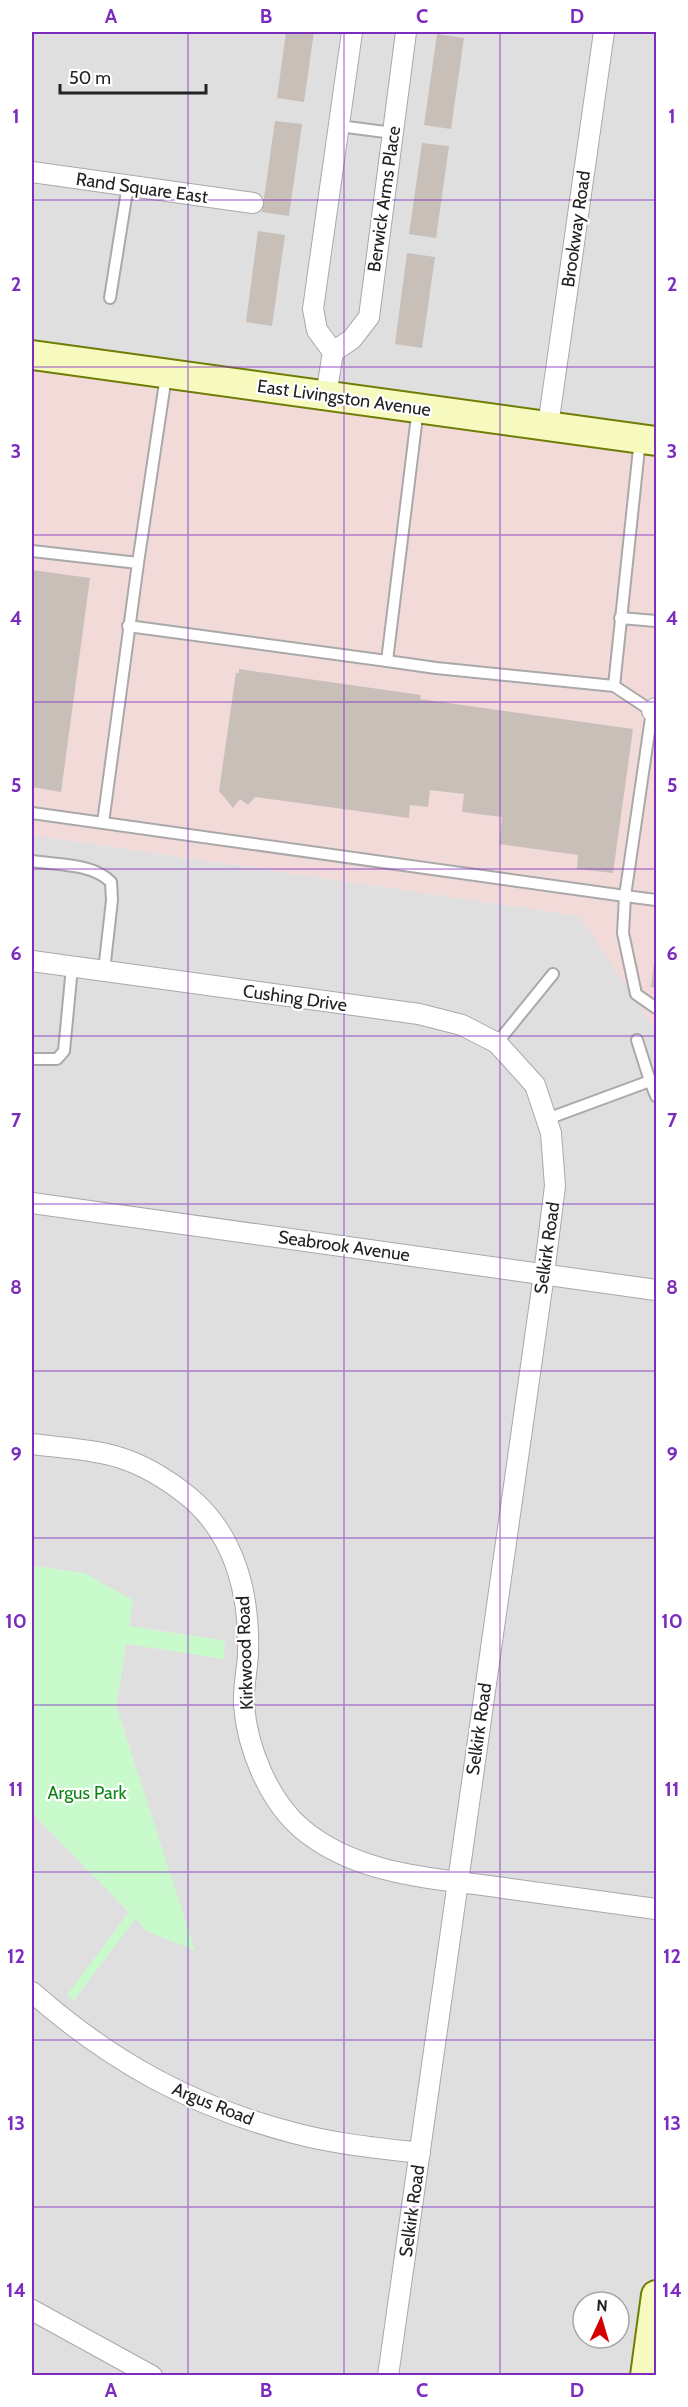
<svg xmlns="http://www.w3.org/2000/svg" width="688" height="2407" font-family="Cabin,sans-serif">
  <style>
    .residential { fill: #e0dfdf; fill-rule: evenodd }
    .commercial { fill: #f2dad9 }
    .park { fill: #c8facc }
    .building { fill: #c7bfb8 }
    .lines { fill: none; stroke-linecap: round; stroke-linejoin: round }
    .lane-casing { stroke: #a9a9a9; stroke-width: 14 }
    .street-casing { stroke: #a9a9a9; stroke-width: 22 }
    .secondary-casing { stroke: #707d05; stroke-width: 32 }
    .lane { stroke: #fff; stroke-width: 10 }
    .street { stroke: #fff; stroke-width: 20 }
    .secondary { stroke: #f7fabf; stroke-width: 28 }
    .grid { fill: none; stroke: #7b2cbf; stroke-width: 1.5; stroke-opacity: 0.55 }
    .labels { text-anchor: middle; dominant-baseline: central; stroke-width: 4.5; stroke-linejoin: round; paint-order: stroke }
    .street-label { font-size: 18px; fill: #222; stroke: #fff }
    .park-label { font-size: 18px; fill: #0c8416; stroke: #fff }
    .neatline { fill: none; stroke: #7b2cbf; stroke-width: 2 }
    .grid-label { font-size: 20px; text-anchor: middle; font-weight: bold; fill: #7b2cbf }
  </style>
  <rect width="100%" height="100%" fill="#f2efe9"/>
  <!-- residential -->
  <g class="residential">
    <polygon points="32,32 656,32 656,442 32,354"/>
    <path d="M32,835l549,81 75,115v1344h-624v-562l97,99 -61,83 6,5 61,-82 59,32 -78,-244 10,-63 97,16 2,-18 -97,-15 -44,-53 -52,-7zM583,2302h36v36h-36z"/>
  </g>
  <!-- commercial -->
  <polygon class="commercial" points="32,354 656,442 656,1031 580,916 32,835"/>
  <!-- park -->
  <polygon class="park" points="32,1566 84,1573 133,1600 129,1626 225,1641 224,1659 126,1644 116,1706 195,1950 148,1932 135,1919 74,2000 67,1995 129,1912 32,1813"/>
  <!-- building -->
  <g class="building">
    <polygon points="286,32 314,32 304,102 277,98"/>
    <polygon points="437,34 464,38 451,129 424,125"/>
    <polygon points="275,121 302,124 289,216 262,212"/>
    <polygon points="422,143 449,146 436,238 409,234"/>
    <polygon points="258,231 285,235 272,326 246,322"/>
    <polygon points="407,253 435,257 422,348 395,344"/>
    <polygon points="32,570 90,578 61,792 32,787"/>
    <polygon points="239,669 421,695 420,699 633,729 613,873 577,869 578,855 499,844 502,817 462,812 464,794 430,790 428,807 410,805 409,818 255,797 248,805 240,799 233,808 219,791 236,673 239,673"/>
    <polygon points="655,954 656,954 656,988 651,987"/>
  </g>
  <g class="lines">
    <defs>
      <g id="lane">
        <polyline points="339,126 393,133"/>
        <polyline points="110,298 128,185"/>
        <polyline points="640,439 614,686 652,711 625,896 656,900"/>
        <polyline points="32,551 138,563 166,376"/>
        <polyline points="620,618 656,621"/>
        <polyline points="128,626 387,661 418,408"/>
        <polyline points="387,661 436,668 614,686"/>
        <polyline points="32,813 625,896 623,933 636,994 656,1008"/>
        <polyline points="103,823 138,563"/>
        <path d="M32,861c25,4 60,2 79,21l1,18 -8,71"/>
        <polyline points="497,1043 553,974"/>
        <polyline points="32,1059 57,1059 64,1051 72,967"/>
        <polyline points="650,1081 656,1096"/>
        <polyline points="547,1119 650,1081 637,1040"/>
      </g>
      <g id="street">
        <polyline points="32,172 253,203"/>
        <polyline points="333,352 352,339 369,317 406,32"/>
        <polyline points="326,396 333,352 317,330 313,309 352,32"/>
        <polyline points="548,426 604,32"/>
        <polyline points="652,711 656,708"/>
        <polyline points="32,961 419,1014 462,1025 497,1043 535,1085 551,1133 555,1186 544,1274 388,2376"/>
        <polyline points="32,1203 656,1290"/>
        <path d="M32,1444c29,4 61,5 89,14 25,8 47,22 67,38 48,39 62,100 60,159 -1,16 -5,33 -4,50 3,43 25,96 58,124 56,47 133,49 202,59 51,7 102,14 152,21"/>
        <path d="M32,1992c78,69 161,115 262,141 41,11 84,15 126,20"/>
        <polyline points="32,2310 152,2376"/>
      </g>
      <g id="secondary">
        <polyline points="32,355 656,441"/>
        <polyline points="645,2376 656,2295"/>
      </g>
    </defs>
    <!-- lane casing -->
    <use href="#lane" class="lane-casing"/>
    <!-- street casing -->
    <use href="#street" class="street-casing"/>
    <!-- secondary casing -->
    <use href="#secondary" class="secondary-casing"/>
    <!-- lane -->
    <use href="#lane" class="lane"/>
    <!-- street -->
    <use href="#street" class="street"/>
    <!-- secondary -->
    <use href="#secondary" class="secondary"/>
  </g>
  <!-- grid -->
  <path class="grid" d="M188,32v2344M344,32v2344M500,32v2344M32,200h624M32,367h624M32,535h624M32,702h624M32,869h624M32,1036h624M32,1204h624M32,1371h624M32,1538h624M32,1705h624M32,1872h624M32,2040h624M32,2207h624"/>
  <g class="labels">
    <!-- street labels -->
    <g class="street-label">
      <text transform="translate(142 188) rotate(8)">Rand Square East</text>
      <text transform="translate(384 199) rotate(-82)">Berwick Arms Place</text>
      <text transform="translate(576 229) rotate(-82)">Brookway Road</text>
      <text transform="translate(344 398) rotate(8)">East Livingston Avenue</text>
      <text transform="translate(295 998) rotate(8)">Cushing Drive</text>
      <text transform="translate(344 1246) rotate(8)">Seabrook Avenue</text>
      <text transform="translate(547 1248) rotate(-82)">Selkirk Road</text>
      <text transform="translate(245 1653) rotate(-92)">Kirkwood Road</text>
      <text transform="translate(479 1729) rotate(-82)">Selkirk Road</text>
      <text transform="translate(213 2104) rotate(22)">Argus Road</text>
      <text transform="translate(412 2211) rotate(-82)">Selkirk Road</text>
    </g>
    <!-- park labels -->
    <g class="park-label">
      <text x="87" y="1793">Argus Park</text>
    </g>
  </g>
  <!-- border -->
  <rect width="688" height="2407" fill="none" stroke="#ffffff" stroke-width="66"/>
  <!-- north arrow -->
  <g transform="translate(601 2320) rotate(4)"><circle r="28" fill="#ffffff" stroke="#a7a7a7" stroke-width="1.5"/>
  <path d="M0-4.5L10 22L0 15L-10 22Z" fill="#d40000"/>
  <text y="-9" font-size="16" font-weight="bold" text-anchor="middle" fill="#222222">N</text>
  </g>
  <!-- scale -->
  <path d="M60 84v9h146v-9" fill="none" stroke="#222222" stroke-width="3"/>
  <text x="69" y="84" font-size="18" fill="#222222" stroke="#ffffff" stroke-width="4.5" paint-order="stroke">50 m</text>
  <rect x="33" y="33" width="622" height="2341" class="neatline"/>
  <g class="grid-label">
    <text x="111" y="23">A</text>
    <text x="266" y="23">B</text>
    <text x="422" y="23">C</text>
    <text x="577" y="23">D</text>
    <text x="16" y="123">1</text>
    <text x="672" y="123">1</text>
    <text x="16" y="291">2</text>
    <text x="672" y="291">2</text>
    <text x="16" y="458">3</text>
    <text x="672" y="458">3</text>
    <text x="16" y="625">4</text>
    <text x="672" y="625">4</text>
    <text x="16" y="792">5</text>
    <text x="672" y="792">5</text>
    <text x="16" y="960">6</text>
    <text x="672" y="960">6</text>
    <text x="16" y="1127">7</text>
    <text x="672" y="1127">7</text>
    <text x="16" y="1294">8</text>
    <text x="672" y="1294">8</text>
    <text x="16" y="1461">9</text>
    <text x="672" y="1461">9</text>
    <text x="16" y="1628">10</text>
    <text x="672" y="1628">10</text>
    <text x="16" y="1796">11</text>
    <text x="672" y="1796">11</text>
    <text x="16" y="1963">12</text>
    <text x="672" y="1963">12</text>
    <text x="16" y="2130">13</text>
    <text x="672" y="2130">13</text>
    <text x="16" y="2297">14</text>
    <text x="672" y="2297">14</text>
    <text x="111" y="2397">A</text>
    <text x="266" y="2397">B</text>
    <text x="422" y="2397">C</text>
    <text x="577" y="2397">D</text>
  </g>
</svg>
